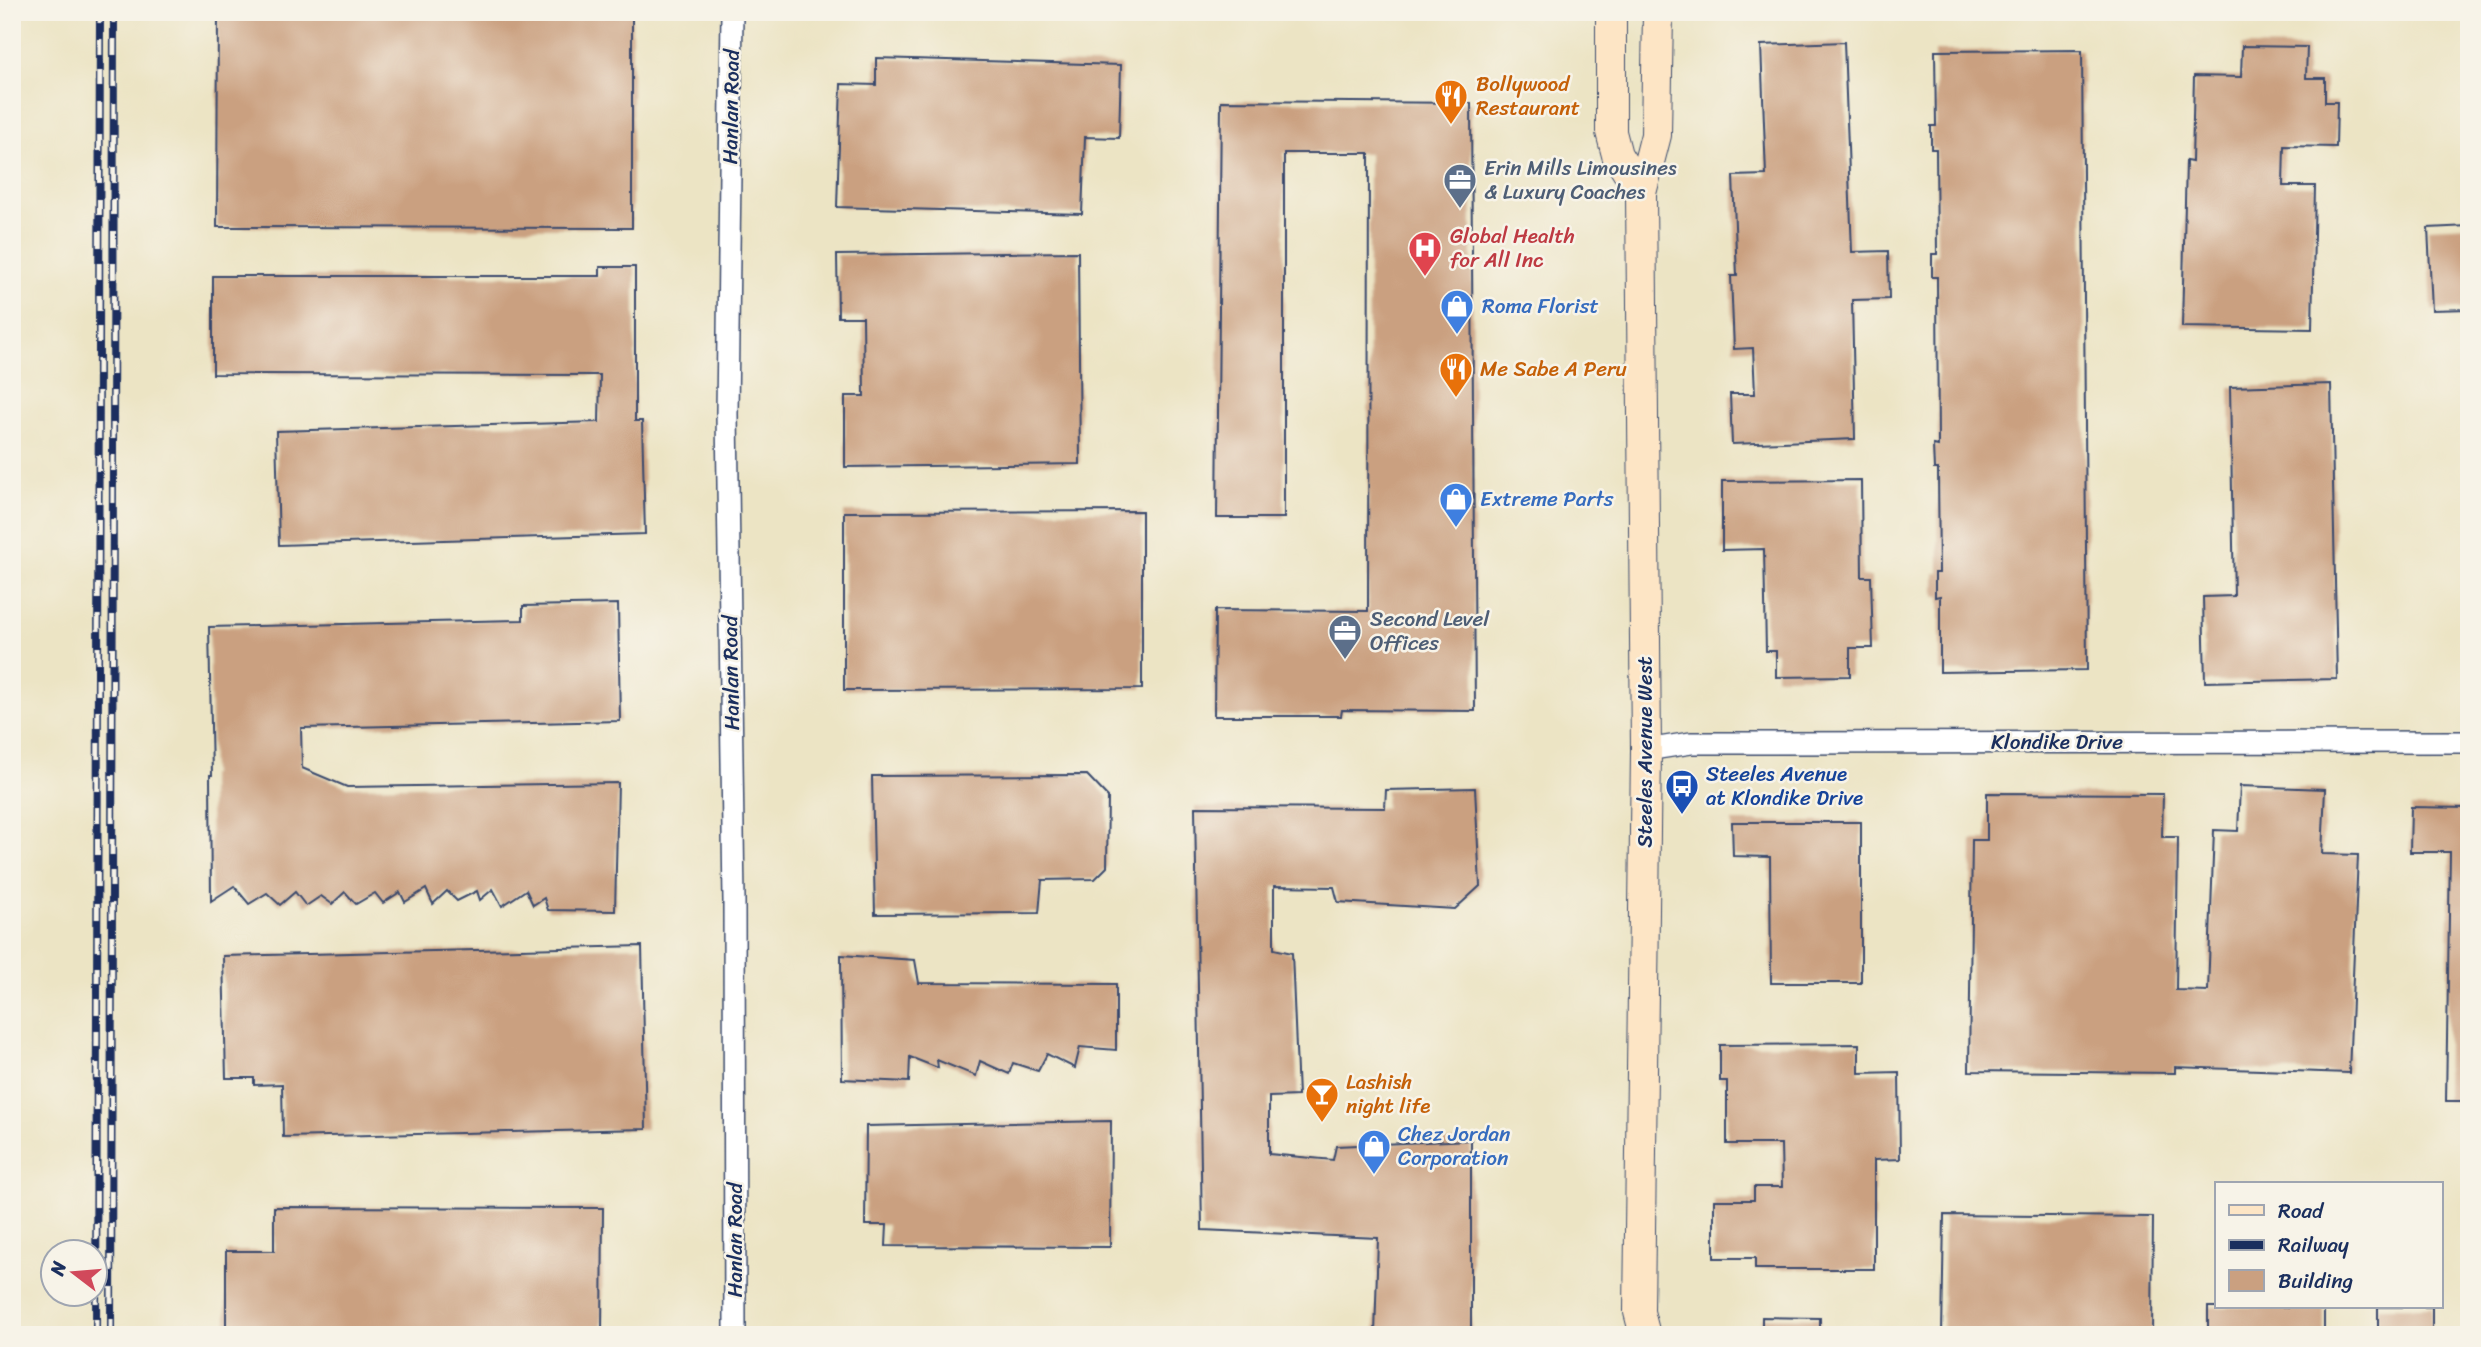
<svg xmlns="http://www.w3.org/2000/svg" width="2481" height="1347" font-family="Sriracha,sans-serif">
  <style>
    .building { fill: #caa080 }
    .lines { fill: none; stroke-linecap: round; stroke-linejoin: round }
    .street-casing { stroke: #3a4a6d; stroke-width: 24 }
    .secondary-casing { stroke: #3a4a6d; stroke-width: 32 }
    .street { stroke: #fff; stroke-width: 21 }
    .secondary { stroke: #fde5c5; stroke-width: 30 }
    .rail-casing { stroke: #1b2f5e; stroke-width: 8 }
    .rail { stroke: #f7f3e8; stroke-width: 5; stroke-dasharray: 16; stroke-linecap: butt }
    .labels { text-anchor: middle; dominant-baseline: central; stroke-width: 5; stroke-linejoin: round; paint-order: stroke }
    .food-label { font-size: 21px; fill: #c56008; stroke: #f7f3e8; text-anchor: start }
    .street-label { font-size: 21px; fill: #1b2f5e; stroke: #f7f3e8 }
    .service-label { font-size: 21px; fill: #4e5e75; stroke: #f7f3e8; text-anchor: start }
    .health-label { font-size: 21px; fill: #be3a42; stroke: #f7f3e8; text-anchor: start }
    .shop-label { font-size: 21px; fill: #366cbe; stroke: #f7f3e8; text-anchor: start }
    .transit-label { font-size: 21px; fill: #164399; stroke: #f7f3e8; text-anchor: start }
  </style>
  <rect width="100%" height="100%" fill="#f7f3e8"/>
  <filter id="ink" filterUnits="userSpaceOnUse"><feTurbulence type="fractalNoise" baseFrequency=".0143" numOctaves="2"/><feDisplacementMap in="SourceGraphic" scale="14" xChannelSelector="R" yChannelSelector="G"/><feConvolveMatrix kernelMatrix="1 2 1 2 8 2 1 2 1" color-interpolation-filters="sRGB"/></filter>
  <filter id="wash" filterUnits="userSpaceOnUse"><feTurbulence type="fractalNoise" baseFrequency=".00686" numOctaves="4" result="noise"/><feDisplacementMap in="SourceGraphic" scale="28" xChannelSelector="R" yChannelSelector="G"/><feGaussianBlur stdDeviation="1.57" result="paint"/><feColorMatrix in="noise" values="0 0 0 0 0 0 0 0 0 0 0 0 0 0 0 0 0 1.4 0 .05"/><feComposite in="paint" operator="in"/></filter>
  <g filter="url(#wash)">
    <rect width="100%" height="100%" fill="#ece4c4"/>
    <g id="blocks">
      <!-- building -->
      <g class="building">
        <polygon points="218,12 632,12 632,228 217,227"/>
        <polygon points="1844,42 1852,252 1888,251 1889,299 1852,300 1855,439 1732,444 1730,394 1755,394 1753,348 1734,349 1731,276 1737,276 1733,176 1766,175 1761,45"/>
        <polygon points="2242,46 2307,47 2306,78 2325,78 2325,102 2337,102 2336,147 2284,146 2283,186 2315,186 2312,329 2182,327 2186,161 2192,162 2194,76 2241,77"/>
        <polygon points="2082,50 2087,670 1940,672 1940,596 1935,597 1935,573 1939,573 1938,469 1934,469 1933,445 1938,446 1937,277 1932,277 1932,254 1937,254 1936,149 1931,149 1931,126 1936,126 1935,51"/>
        <polygon points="876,58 1121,65 1119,138 1085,137 1082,214 837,207 841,84 876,85"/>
        <polygon points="1221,101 1471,103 1475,711 1342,710 1341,716 1214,716 1215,610 1368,611 1369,153 1284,153 1284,518 1217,518"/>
        <polygon points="2469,226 2469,309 2432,310 2428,228"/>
        <polygon points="1078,252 1080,464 845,467 845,396 864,396 863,317 838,317 837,255"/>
        <polygon points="600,267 635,267 635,421 642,421 645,534 279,545 276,431 599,422 600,375 213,374 213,276 600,276"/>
        <polygon points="2331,384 2337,679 2205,682 2203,597 2234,596 2230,387"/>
        <polygon points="1861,480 1862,577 1871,577 1873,648 1850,648 1850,676 1776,677 1776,651 1766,651 1764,549 1722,550 1722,481"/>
        <polygon points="1142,511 1142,689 844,690 844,512"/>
        <polygon points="618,604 620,721 301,728 302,768 347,787 618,783 615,911 548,910 544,898 533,905 526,890 502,906 493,889 480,900 477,891 457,901 447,891 433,904 426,889 405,902 400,892 383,903 375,893 356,904 345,892 332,904 321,896 306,906 295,892 280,905 267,893 249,904 234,886 211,901 210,775 212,775 209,627 523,620 523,606"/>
        <polygon points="1087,775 1108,797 1107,867 1095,879 1042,880 1039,913 875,914 872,776"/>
        <polygon points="2240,786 2325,789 2322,854 2358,855 2349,1073 2175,1067 2175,1073 1969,1071 1972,840 1987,840 1987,793 2163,794 2162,837 2178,837 2176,990 2208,991 2214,830 2238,831"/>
        <polygon points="1475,788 1480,886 1455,909 1338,902 1334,887 1274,886 1274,949 1292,953 1298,1096 1269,1097 1269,1154 1333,1160 1336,1146 1471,1140 1471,1335 1375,1335 1378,1238 1202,1230 1195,807 1385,808 1386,790"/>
        <polygon points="2411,807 2469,808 2469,1101 2446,1101 2450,852 2410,852"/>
        <polygon points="1732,822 1861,822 1861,983 1771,983 1770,857 1733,856"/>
        <polygon points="642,946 646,1129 283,1137 282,1084 254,1085 254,1078 226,1078 223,956"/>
        <polygon points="841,955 915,960 919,983 1116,984 1116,1050 1080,1047 1075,1068 1047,1054 1038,1071 1013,1063 1009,1074 980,1061 976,1076 937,1060 938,1068 910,1057 909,1082 842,1079"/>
        <polygon points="1859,1044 1859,1073 1899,1072 1900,1159 1874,1160 1874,1269 1755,1269 1755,1258 1714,1258 1714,1200 1754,1200 1754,1187 1782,1187 1781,1144 1727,1144 1727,1081 1720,1081 1720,1045"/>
        <polygon points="1111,1121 1110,1247 886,1246 887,1225 865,1225 866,1126"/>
        <polygon points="274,1207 603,1208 602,1335 226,1335 226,1251 274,1251"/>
        <polygon points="1944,1215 2153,1217 2152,1335 1942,1335"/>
        <rect x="2208" y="1307" width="116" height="28"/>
        <rect x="2378" y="1307" width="54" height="28"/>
        <polygon points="1762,1317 1820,1318 1820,1335 1762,1335"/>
      </g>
    </g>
  </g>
  <g filter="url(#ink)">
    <use href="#blocks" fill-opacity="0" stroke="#3a4a6d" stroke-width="2"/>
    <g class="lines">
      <defs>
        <g id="street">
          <polyline points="732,12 727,414 734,900 735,1335"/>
          <polyline points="1646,750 1691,743 2469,742"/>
        </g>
        <g id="secondary">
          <polyline points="1611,12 1611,132 1617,155 1641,193"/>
          <polyline points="1645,1335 1639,1312 1646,750 1641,193 1656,135 1658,12"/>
        </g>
      </defs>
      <!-- street casing -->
      <use href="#street" class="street-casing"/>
      <!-- secondary casing -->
      <use href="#secondary" class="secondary-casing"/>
      <!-- street -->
      <use href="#street" class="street"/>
      <!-- secondary -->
      <use href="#secondary" class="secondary"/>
      <defs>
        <g id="rail">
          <polyline points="96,1335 100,12"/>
          <polyline points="111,1335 114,12"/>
        </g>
      </defs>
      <!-- rail casing -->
      <use href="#rail" class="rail-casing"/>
      <!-- rail -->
      <use href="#rail" class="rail"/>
    </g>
  </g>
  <!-- icons -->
  <defs>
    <symbol id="restaurant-pin" viewBox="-11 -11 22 30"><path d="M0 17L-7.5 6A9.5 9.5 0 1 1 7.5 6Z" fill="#e8710a" stroke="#f7f3e8"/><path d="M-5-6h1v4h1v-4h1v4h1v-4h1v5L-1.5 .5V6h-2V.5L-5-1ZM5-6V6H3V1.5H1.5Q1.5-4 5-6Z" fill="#fff"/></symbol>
    <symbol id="office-pin" viewBox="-11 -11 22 30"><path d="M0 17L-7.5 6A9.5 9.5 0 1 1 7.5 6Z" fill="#5c6f8a" stroke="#f7f3e8"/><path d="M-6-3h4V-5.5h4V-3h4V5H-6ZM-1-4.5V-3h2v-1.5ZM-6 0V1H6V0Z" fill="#fff"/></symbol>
    <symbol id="hospital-pin" viewBox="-11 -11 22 30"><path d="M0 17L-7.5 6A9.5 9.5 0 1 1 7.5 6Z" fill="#e0444e" stroke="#f7f3e8"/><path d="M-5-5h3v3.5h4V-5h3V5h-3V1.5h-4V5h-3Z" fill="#fff"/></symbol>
    <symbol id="shop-pin" viewBox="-11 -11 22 30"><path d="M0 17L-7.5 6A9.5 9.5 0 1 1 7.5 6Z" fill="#3f7fe0" stroke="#f7f3e8"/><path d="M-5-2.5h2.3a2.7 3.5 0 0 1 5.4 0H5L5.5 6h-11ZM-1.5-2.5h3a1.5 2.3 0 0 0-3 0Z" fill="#fff"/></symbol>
    <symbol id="bus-pin" viewBox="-11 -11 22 30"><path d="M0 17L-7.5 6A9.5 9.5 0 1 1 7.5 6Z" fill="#1a4fb4" stroke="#f7f3e8"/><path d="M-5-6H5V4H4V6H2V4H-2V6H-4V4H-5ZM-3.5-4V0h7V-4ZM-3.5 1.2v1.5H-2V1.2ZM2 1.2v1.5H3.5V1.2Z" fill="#fff"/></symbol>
    <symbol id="bar-pin" viewBox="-11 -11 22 30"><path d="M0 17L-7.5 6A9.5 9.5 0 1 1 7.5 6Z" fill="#e8710a" stroke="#f7f3e8"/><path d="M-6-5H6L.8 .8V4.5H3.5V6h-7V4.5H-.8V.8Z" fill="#fff"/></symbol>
  </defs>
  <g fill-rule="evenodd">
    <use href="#restaurant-pin" x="1432" y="77" width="38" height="52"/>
    <use href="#office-pin" x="1441" y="161" width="38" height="52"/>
    <use href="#hospital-pin" x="1406" y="229" width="38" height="52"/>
    <use href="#shop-pin" x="1438" y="287" width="38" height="52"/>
    <use href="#restaurant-pin" x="1437" y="350" width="38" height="52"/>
    <use href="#shop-pin" x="1437" y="480" width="38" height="52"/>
    <use href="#office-pin" x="1326" y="612" width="38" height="52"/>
    <use href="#bus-pin" x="1663" y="767" width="38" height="52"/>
    <use href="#bar-pin" x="1303" y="1075" width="38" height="52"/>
    <use href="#shop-pin" x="1355" y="1127" width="38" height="52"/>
  </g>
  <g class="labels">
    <!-- food labels -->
    <g class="food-label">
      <text x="1476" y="84">Bollywood<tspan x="1476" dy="24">Restaurant</tspan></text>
      <text x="1480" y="369">Me Sabe A Peru</text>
      <text x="1346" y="1082">Lashish<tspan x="1346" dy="24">night life</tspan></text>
    </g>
    <!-- street labels -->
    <g class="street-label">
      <text transform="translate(731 107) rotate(-89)">Hanlan Road</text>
      <text transform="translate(731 673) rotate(-91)">Hanlan Road</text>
      <text x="2057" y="742">Klondike Drive</text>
      <text transform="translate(1645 752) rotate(-90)">Steeles Avenue West</text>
      <text transform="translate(735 1240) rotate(-90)">Hanlan Road</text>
    </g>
    <!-- service labels -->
    <g class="service-label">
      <text x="1484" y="168">Erin Mills Limousines<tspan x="1484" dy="24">&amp; Luxury Coaches</tspan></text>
      <text x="1370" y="619">Second Level<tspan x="1370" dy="24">Offices</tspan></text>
    </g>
    <!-- health labels -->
    <g class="health-label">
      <text x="1450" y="236">Global Health<tspan x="1450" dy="24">for All Inc</tspan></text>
    </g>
    <!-- shop labels -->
    <g class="shop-label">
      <text x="1482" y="306">Roma Florist</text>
      <text x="1480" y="499">Extreme Parts</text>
      <text x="1398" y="1134">Chez Jordan<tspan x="1398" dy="24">Corporation</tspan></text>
    </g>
    <!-- transit labels -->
    <g class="transit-label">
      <text x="1706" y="774">Steeles Avenue<tspan x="1706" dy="24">at Klondike Drive</tspan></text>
    </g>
  </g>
  <!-- margin -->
  <rect width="2481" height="1347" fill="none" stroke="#f7f3e8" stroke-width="42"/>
  <!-- legend -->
  <rect x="2215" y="1182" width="228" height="126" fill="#f7f3e8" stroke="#9fa5b1" stroke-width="2"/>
  <rect x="2229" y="1205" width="35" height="10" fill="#fde5c5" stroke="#9fa5b1" stroke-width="2"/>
  <text x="2278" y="1218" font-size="21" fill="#1b2f5e">Road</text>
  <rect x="2229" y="1240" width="35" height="10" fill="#1b2f5e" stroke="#9fa5b1" stroke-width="2"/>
  <text x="2278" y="1252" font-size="21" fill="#1b2f5e">Railway</text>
  <rect x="2229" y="1270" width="35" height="21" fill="#caa080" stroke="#9fa5b1" stroke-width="2"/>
  <text x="2278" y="1288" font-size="21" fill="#1b2f5e">Building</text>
  <!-- north arrow -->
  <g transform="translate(74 1273) rotate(286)"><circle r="33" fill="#f7f3e8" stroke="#9fa5b1" stroke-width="2"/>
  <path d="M0-5L12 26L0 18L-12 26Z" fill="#d1495b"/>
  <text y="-10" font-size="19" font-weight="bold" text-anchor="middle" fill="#1b2f5e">N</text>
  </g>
</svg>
